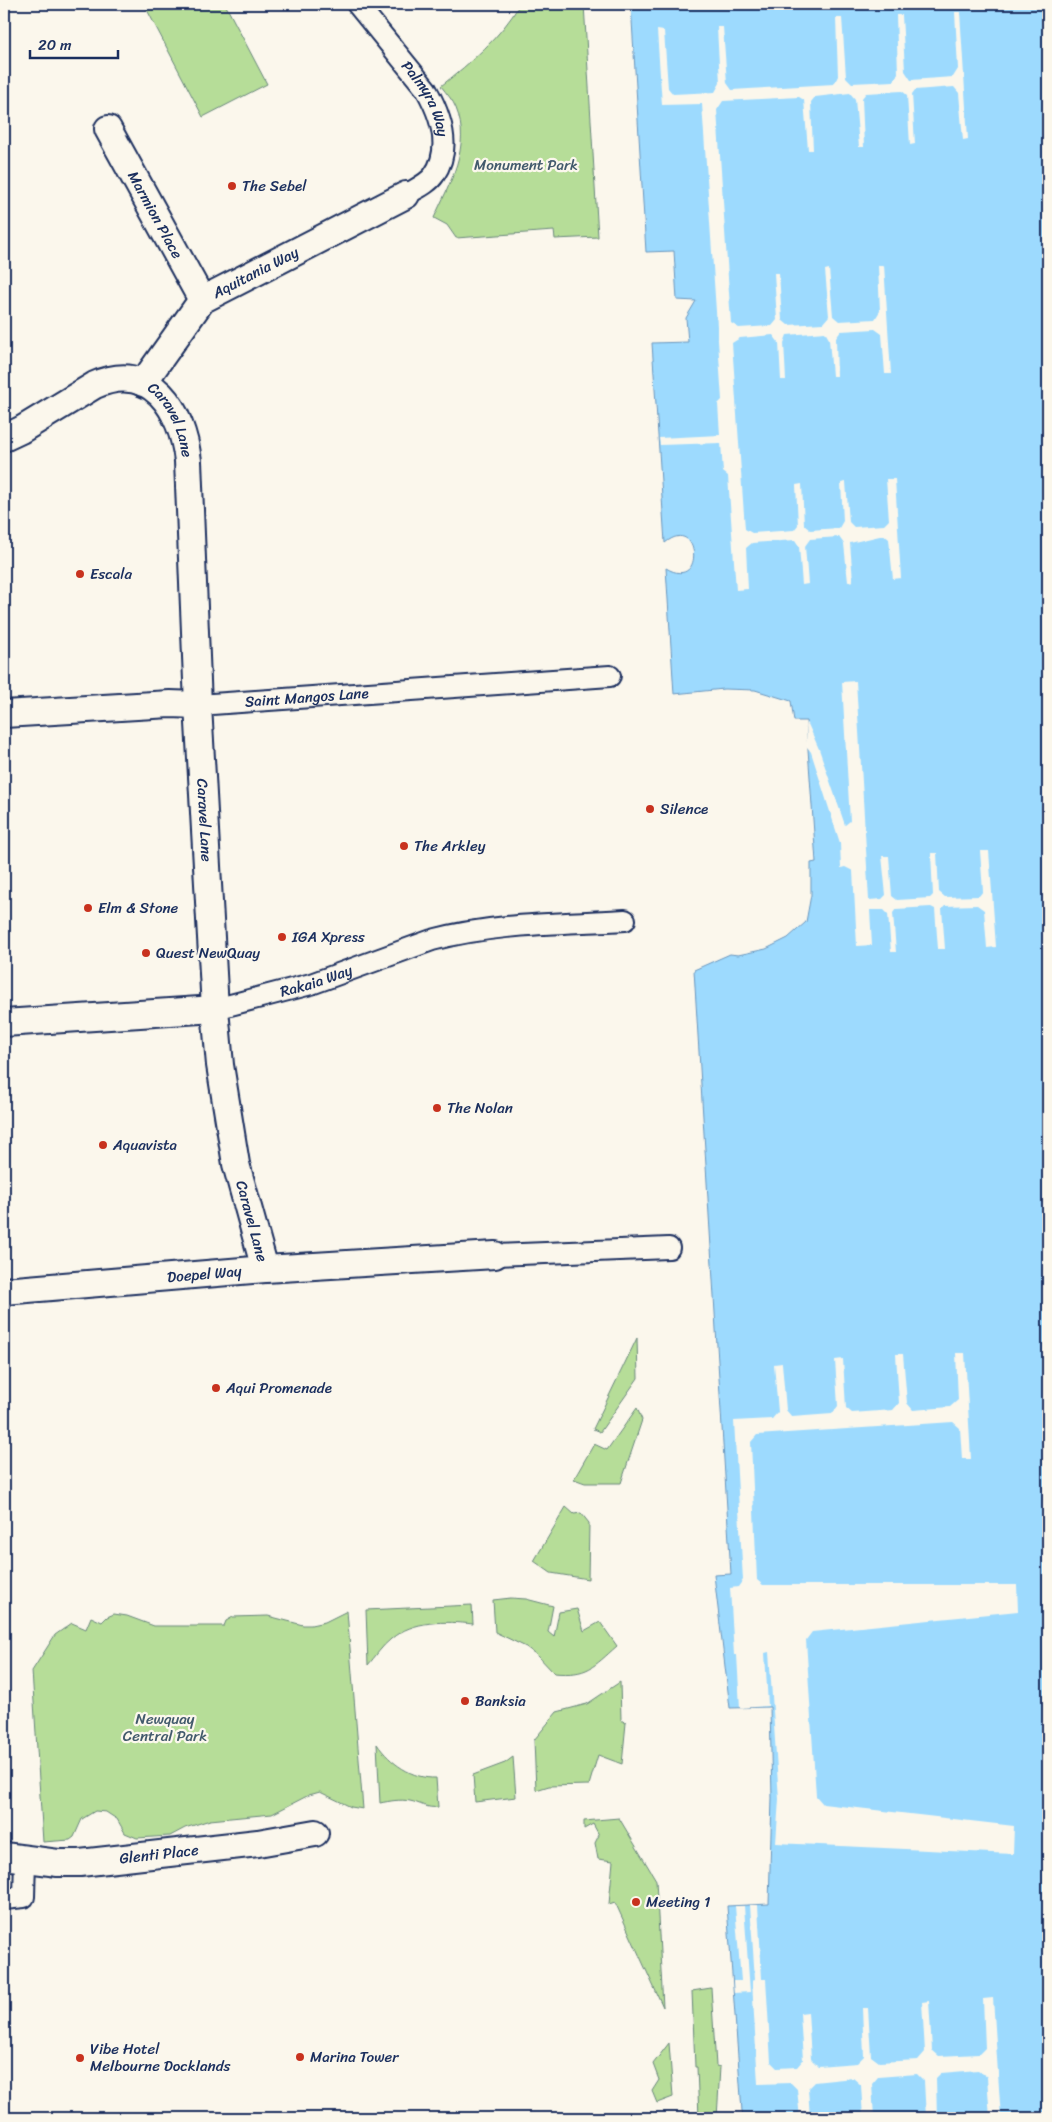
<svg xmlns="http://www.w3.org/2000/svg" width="1052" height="2122" font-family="Sriracha,sans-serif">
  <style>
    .green { fill: #b6dd98; stroke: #68867b }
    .water { fill: #9ddafe; stroke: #6996be }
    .pier { fill: #fbf7ec }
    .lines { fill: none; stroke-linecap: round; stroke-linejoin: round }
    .pedestrian-casing { stroke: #1b2f5e; stroke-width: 24 }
    .minor-casing { stroke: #1b2f5e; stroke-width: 30 }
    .pedestrian { stroke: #fbf7ec; stroke-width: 20 }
    .minor { stroke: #fbf7ec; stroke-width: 26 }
    .poi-dot { fill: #c8321e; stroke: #fbf7ec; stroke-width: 2 }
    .labels { text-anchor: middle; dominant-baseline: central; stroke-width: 4.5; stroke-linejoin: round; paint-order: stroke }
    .street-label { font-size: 15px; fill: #1b2f5e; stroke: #fbf7ec }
    .park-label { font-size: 15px; fill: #425a6c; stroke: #fbf7ec }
    .poi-label { font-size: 15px; fill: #1b2f5e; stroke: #fbf7ec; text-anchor: start }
  </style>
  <rect width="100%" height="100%" fill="#fbf7ec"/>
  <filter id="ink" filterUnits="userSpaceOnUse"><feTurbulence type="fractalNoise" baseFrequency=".02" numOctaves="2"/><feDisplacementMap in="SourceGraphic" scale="10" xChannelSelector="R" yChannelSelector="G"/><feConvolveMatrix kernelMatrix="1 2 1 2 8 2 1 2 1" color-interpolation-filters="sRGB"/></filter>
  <g filter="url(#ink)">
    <!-- green -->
    <g class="green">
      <polygon points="144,4 225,4 267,84 203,117"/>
      <path d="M520,4h64l14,233 -43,2 -1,-8 -98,7 -9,-13 -13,-7c15,-34 38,-71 22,-110 -3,-8 -10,-15 -15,-22 30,-24 60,-49 79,-82z"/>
      <polygon points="637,1338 638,1378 600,1432 593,1429"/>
      <polygon points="637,1408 642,1420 621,1483 585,1483 574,1479 594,1444 607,1450"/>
      <polygon points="566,1507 574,1514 581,1513 589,1523 588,1579 551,1573 534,1561"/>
      <path d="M511,1598l15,1 27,7 -5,26 6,5 5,-25 18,-3 7,22 16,-9 17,24c-24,21 -29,30 -63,27l-16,-17 -12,-9 -31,-15 -2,-32z"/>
      <path d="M472,1605l1,19c-28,-3 -60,-4 -82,15 -9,7 -16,18 -23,26l-2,-55z"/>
      <polygon points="347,1611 363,1809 351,1807 320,1792 309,1795 272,1814 210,1820 185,1828 170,1836 137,1838 125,1833 117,1819 112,1816 106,1812 95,1811 82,1819 74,1837 70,1840 43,1842 32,1671 55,1635 72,1623 86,1629 91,1617 102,1622 107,1617 114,1614 127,1616 154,1626 224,1626 226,1621 233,1617 268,1616 303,1625 311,1625 325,1622"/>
      <polygon points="620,1682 621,1720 626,1723 622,1764 598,1755 589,1785 549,1786 536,1790 534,1740 557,1712 587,1704"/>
      <path d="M377,1744c13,19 35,35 59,34l2,29c-11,2 -18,-4 -28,-6 -10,-2 -20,0 -30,2z"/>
      <polygon points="513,1757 516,1797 475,1802 473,1775 505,1763"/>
      <polygon points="619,1818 656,1880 663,2007 615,1902 609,1904 613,1861 598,1859 595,1843 599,1835 593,1824 584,1829 584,1821"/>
      <polygon points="711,1988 716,2066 720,2067 717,2118 699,2118 697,2067 695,2067 692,1991"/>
      <polygon points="669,2043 673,2097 657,2103 652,2091 659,2080 653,2064"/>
    </g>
    <!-- water -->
    <path class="water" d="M631,4h417v2114h-304l-2,-7 -15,-205 42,-2 3,-106 -2,-91 -40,1 -16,-133 17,-1 -37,-604 36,-16 8,1 28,-6 22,-11 18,-16 5,-27v-32l5,-1 -10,-141h-12l-3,-20 -36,-11 -31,-1 -50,5 -8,-126c40,24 34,-54 -1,-25l-13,-200 36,-1 -2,-24 10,-17 -19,-1 -3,-49 -28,1z"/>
    <!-- pier -->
    <g class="pier">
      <polygon points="955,12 960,12 968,139 963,140 959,93 954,87 915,90 912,94 915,144 910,145 907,95 902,91 866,93 862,98 864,147 859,147 855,99 850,93 815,97 811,102 813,150 808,150 804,100 799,97 723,101 717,110 731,323 739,328 772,326 777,320 774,273 779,273 782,320 788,325 823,323 829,316 825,270 829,269 833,316 839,321 875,319 880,311 878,266 884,265 891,374 885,374 882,334 875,329 841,331 836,338 837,376 832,376 829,339 825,332 787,335 784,343 786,380 781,380 779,343 773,335 740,338 732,343 745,529 752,533 794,530 798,525 796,485 802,484 804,525 810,530 839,528 843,521 841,483 846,482 849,522 854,527 884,525 889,520 886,479 895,479 901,578 893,579 889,539 884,535 850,543 853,581 848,582 844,544 839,537 810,539 805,546 808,584 802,585 799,546 795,540 752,543 746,548 748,589 736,590 728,476 723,472 721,443 660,445 659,438 720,435 718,404 722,400 702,104 662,105 657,30 664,31 668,88 673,94 715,92 720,83 717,27 723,27 727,83 732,90 834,84 838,76 836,18 842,18 846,77 852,83 894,81 898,73 896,15 902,15 905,71 911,80 953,77 958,69"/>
      <polygon points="856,681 869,900 882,899 886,895 882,856 889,856 892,896 897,900 930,898 933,895 931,853 937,853 939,892 945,897 979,896 983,891 980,851 989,851 996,947 987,948 984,910 977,905 945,906 942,909 945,949 938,949 935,909 931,907 896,909 893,913 896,952 891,952 888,914 884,910 870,910 872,945 857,946 853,871 845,867 841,868 840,843 811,752 807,747 806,723 808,724 819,749 845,825 850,821 842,682"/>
      <polygon points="956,1353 965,1353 971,1459 962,1459 960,1428 953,1422 757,1435 751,1442 757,1580 763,1585 1017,1585 1018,1611 812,1632 806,1640 816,1796 823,1804 1014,1826 1013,1854 776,1843 779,1799 769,1652 765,1653 768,1706 740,1708 737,1655 734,1655 730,1588 738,1587 743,1580 734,1421 772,1419 778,1412 774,1364 782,1363 786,1410 792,1417 832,1414 838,1406 835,1360 843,1359 846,1408 852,1413 893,1410 899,1403 896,1354 903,1354 907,1403 913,1410 950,1407 958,1400"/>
      <polygon points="750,1905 758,1905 762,1979 766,1979 771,2062 777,2068 797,2067 803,2060 800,2013 808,2012 811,2059 818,2066 857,2063 864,2056 862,2008 868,2008 871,2056 879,2062 918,2060 925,2052 922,2002 929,2001 932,2050 939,2056 979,2054 985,2048 983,1999 993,1998 1001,2118 990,2118 987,2077 978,2070 941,2073 936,2078 937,2118 926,2118 924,2081 917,2074 878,2077 872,2084 874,2118 863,2118 861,2085 853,2078 814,2082 808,2088 810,2118 800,2118 797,2089 791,2083 758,2084 752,1981 755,1980"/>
      <polygon points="735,1906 744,1906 750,1992 734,1993 733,1981 741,1981"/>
    </g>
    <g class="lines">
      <defs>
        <g id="pedestrian">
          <path id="s1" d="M357,4l69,85c14,25 27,59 8,86 -6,9 -19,14 -28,20"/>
          <path id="s2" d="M198,705l412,-29"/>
          <path id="s3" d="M215,1009l96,-25 121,-44c63,-17 128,-16 193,-20"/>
          <polyline points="495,1255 669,1248"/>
          <polyline points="4,1899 24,1897 25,1859"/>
        </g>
        <g id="minor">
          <path id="s4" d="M108,129l94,171"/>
          <path id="s5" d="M143,383l59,-83 204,-105"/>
          <path id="s6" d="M4,438l17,-8 74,-45c57,-25 87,25 93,76l10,244 17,304 5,56 16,99 29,105"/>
          <polyline points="4,714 170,704 198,705"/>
          <polyline points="4,1023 215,1009"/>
          <path id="s7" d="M4,1291l261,-22 230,-14"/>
          <path id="s8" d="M4,1856l54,7h22l178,-20 57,-10"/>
        </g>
      </defs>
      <!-- pedestrian casing -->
      <use href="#pedestrian" class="pedestrian-casing"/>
      <!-- minor casing -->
      <use href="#minor" class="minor-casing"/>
      <!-- pedestrian -->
      <use href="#pedestrian" class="pedestrian"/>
      <!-- minor -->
      <use href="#minor" class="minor"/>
    </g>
  </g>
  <!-- markers -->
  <g class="poi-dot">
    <circle cx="232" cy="186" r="5"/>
    <circle cx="80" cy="574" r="5"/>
    <circle cx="650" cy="809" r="5"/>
    <circle cx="404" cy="846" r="5"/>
    <circle cx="88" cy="908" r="5"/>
    <circle cx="282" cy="937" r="5"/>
    <circle cx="146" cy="953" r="5"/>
    <circle cx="437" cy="1108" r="5"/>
    <circle cx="103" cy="1145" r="5"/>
    <circle cx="216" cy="1388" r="5"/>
    <circle cx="465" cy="1701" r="5"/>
    <circle cx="636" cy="1902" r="5"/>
    <circle cx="300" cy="2057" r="5"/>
    <circle cx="80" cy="2058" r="5"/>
  </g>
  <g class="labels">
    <!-- street labels -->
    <g class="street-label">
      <text stroke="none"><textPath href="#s1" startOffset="118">Palmyra Way</textPath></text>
      <text stroke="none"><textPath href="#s4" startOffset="98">Marmion Place</textPath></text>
      <text stroke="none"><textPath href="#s5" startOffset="162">Aquitania Way</textPath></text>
      <text stroke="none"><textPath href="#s6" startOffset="204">Caravel Lane</textPath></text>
      <text stroke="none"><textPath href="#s2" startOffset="109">Saint Mangos Lane</textPath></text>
      <text stroke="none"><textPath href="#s6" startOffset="609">Caravel Lane</textPath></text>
      <text stroke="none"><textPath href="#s3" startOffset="105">Rakaia Way</textPath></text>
      <text stroke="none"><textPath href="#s6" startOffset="1014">Caravel Lane</textPath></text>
      <text stroke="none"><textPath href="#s7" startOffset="201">Doepel Way</textPath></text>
      <text stroke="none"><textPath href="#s8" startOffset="156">Glenti Place</textPath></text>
    </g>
    <!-- park labels -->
    <g class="park-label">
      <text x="526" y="165">Monument Park</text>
      <text x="165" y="1719">Newquay<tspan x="165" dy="17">Central Park</tspan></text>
    </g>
    <!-- poi labels -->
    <g class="poi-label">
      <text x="242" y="186">The Sebel</text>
      <text x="90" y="574">Escala</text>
      <text x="660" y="809">Silence</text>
      <text x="414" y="846">The Arkley</text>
      <text x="98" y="908">Elm &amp; Stone</text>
      <text x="292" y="937">IGA Xpress</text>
      <text x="156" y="953">Quest NewQuay</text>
      <text x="447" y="1108">The Nolan</text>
      <text x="113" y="1145">Aquavista</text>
      <text x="226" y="1388">Aqui Promenade</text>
      <text x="475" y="1701">Banksia</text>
      <text x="646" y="1902">Meeting 1</text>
      <text x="90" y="2049">Vibe Hotel<tspan x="90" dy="17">Melbourne Docklands</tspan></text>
      <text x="310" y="2057">Marina Tower</text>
    </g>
  </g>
  <!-- margin -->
  <rect width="1052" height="2122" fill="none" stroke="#fbf7ec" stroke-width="20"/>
  <rect x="10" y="10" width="1032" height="2102" fill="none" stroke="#1b2f5e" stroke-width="2" filter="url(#ink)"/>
  <!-- scale -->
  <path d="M30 50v8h88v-8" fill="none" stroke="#1b2f5e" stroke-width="2.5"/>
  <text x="38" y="50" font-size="15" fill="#1b2f5e" stroke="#fbf7ec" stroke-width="4" paint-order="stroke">20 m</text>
</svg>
